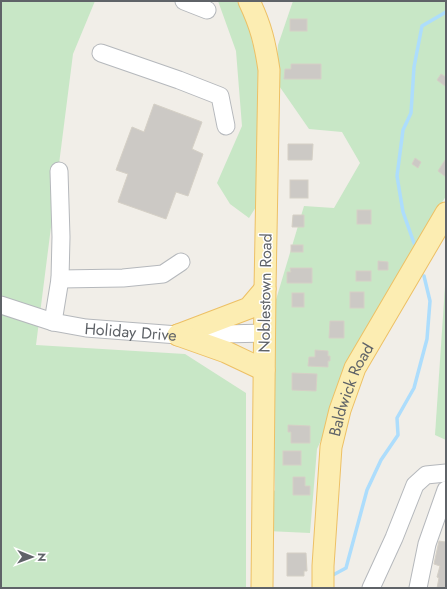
<svg xmlns="http://www.w3.org/2000/svg" width="447" height="589" font-family="Jost,sans-serif">
  <style>
    .green { fill: #c8e7c6 }
    .lines { fill: none; stroke-linecap: round; stroke-linejoin: round }
    .stream { stroke: #adddfc; stroke-width: 3.5 }
    .building { fill: #ccc9c5; stroke: #d5d0c6 }
    .minor-casing { stroke: #b5b8bc; stroke-width: 19 }
    .major-casing { stroke: #edc065; stroke-width: 23 }
    .minor { stroke: #fff; stroke-width: 17 }
    .major { stroke: #fcedb2; stroke-width: 21 }
    .labels { text-anchor: middle; dominant-baseline: central; stroke-width: 3; stroke-linejoin: round; paint-order: stroke }
    .street-label { font-size: 16px; fill: #5f6368; stroke: #fff }
  </style>
  <rect width="100%" height="100%" fill="#f1eee8"/>
  <!-- green -->
  <g class="green">
    <polygon points="1,1 95,1 73,54 36,345 185,354 246,393 246,588 1,588"/>
    <polygon points="218,1 238,1 244,8 258,64 256,207 249,218 230,204 217,183 242,126 236,51"/>
    <polygon points="293,1 446,1 446,196 391,287 317,449 310,533 267,531 255,517 275,490 272,313 304,206 334,208 360,163 342,132 309,129 275,80 278,45"/>
    <polygon points="446,271 446,440 435,435"/>
  </g>
  <g class="lines">
    <!-- stream -->
    <g class="stream">
      <polyline points="414,243 403,212 397,176 403,130 411,113 414,67 422,26 446,12"/>
      <polyline points="333,575 346,568 367,490 381,460 398,435 397,418 414,388 427,339 430,301 424,276"/>
    </g>
  </g>
  <!-- building -->
  <g class="building">
    <rect x="290" y="19" width="17" height="12"/>
    <polygon points="291,64 321,64 321,79 284,79 285,69 291,69"/>
    <polygon points="441,74 446,77 445,86 437,80"/>
    <polygon points="154,104 202,122 192,149 203,154 188,196 176,192 166,219 118,202 128,174 116,170 132,127 144,132"/>
    <polygon points="288,144 313,144 312,160 288,160"/>
    <polygon points="415,158 421,162 418,168 412,164"/>
    <polygon points="445,160 446,160 446,177 438,171"/>
    <rect x="290" y="180" width="18" height="18"/>
    <rect x="357" y="210" width="14" height="14"/>
    <polygon points="293,215 304,215 304,227 292,227"/>
    <rect x="291" y="245" width="12" height="7"/>
    <polygon points="378,261 388,262 388,270 378,270"/>
    <polygon points="290,268 312,268 312,283 287,283 287,272 291,272"/>
    <rect x="356" y="271" width="15" height="10"/>
    <rect x="350" y="292" width="14" height="16"/>
    <rect x="292" y="293" width="12" height="14"/>
    <polygon points="330,321 344,321 344,338 329,338"/>
    <polygon points="315,350 328,351 328,356 330,356 330,361 328,361 328,367 308,366 309,357 315,357"/>
    <polygon points="292,373 317,374 316,391 292,390"/>
    <polygon points="288,425 310,426 310,443 291,443 291,432 288,432"/>
    <rect x="283" y="451" width="18" height="14"/>
    <polygon points="293,477 305,477 305,486 310,486 310,495 293,495"/>
    <polygon points="446,539 446,588 437,588 439,578 437,577 440,566 434,564 439,541 445,542"/>
    <polygon points="287,553 306,553 307,571 304,571 304,576 287,576"/>
  </g>
  <g class="lines">
    <defs>
      <g id="minor">
        <polyline points="184,1 207,10"/>
        <polyline points="101,53 179,80 220,96 226,126"/>
        <polyline points="60,279 123,278 163,274 181,262"/>
        <path id="s1" d="M1,305l52,17 33,6 92,7 86,-2"/>
        <polyline points="53,322 60,279 61,237 59,171"/>
        <polyline points="371,588 394,538 415,485 426,475 446,473"/>
        <polyline points="418,588 427,544 446,490"/>
      </g>
      <g id="major">
        <path d="M249,1c12,25 16,42 20,69l-4,219 -3,299"/>
        <polyline points="178,335 249,308 265,289"/>
        <polyline points="178,335 226,352 264,370"/>
        <path id="s2" d="M323,588v-22l8,-119 9,-37 15,-42 91,-155"/>
      </g>
    </defs>
    <!-- minor casing -->
    <use href="#minor" class="minor-casing"/>
    <!-- major casing -->
    <use href="#major" class="major-casing"/>
    <!-- minor -->
    <use href="#minor" class="minor"/>
    <!-- major -->
    <use href="#major" class="major"/>
  </g>
  <g class="labels">
    <!-- street labels -->
    <g class="street-label">
      <text transform="translate(265 293) rotate(-89)">Noblestown Road</text>
      <text stroke="none"><textPath href="#s1" startOffset="133">Holiday Drive</textPath></text>
      <text stroke="none"><textPath href="#s2" startOffset="202">Baldwick Road</textPath></text>
    </g>
  </g>
  <!-- border -->
  <rect width="447" height="589" fill="none" stroke="#5f6368" stroke-width="4"/>
  <!-- north arrow -->
  <g transform="translate(32 557) rotate(91)" stroke="#ffffff" stroke-width="3" paint-order="stroke">
  <path d="M0-3L7 15L0 10L-7 15Z" fill="#5f6368"/>
  <text y="-6" font-size="11" font-weight="bold" text-anchor="middle" fill="#5f6368">N</text>
  </g>
</svg>
